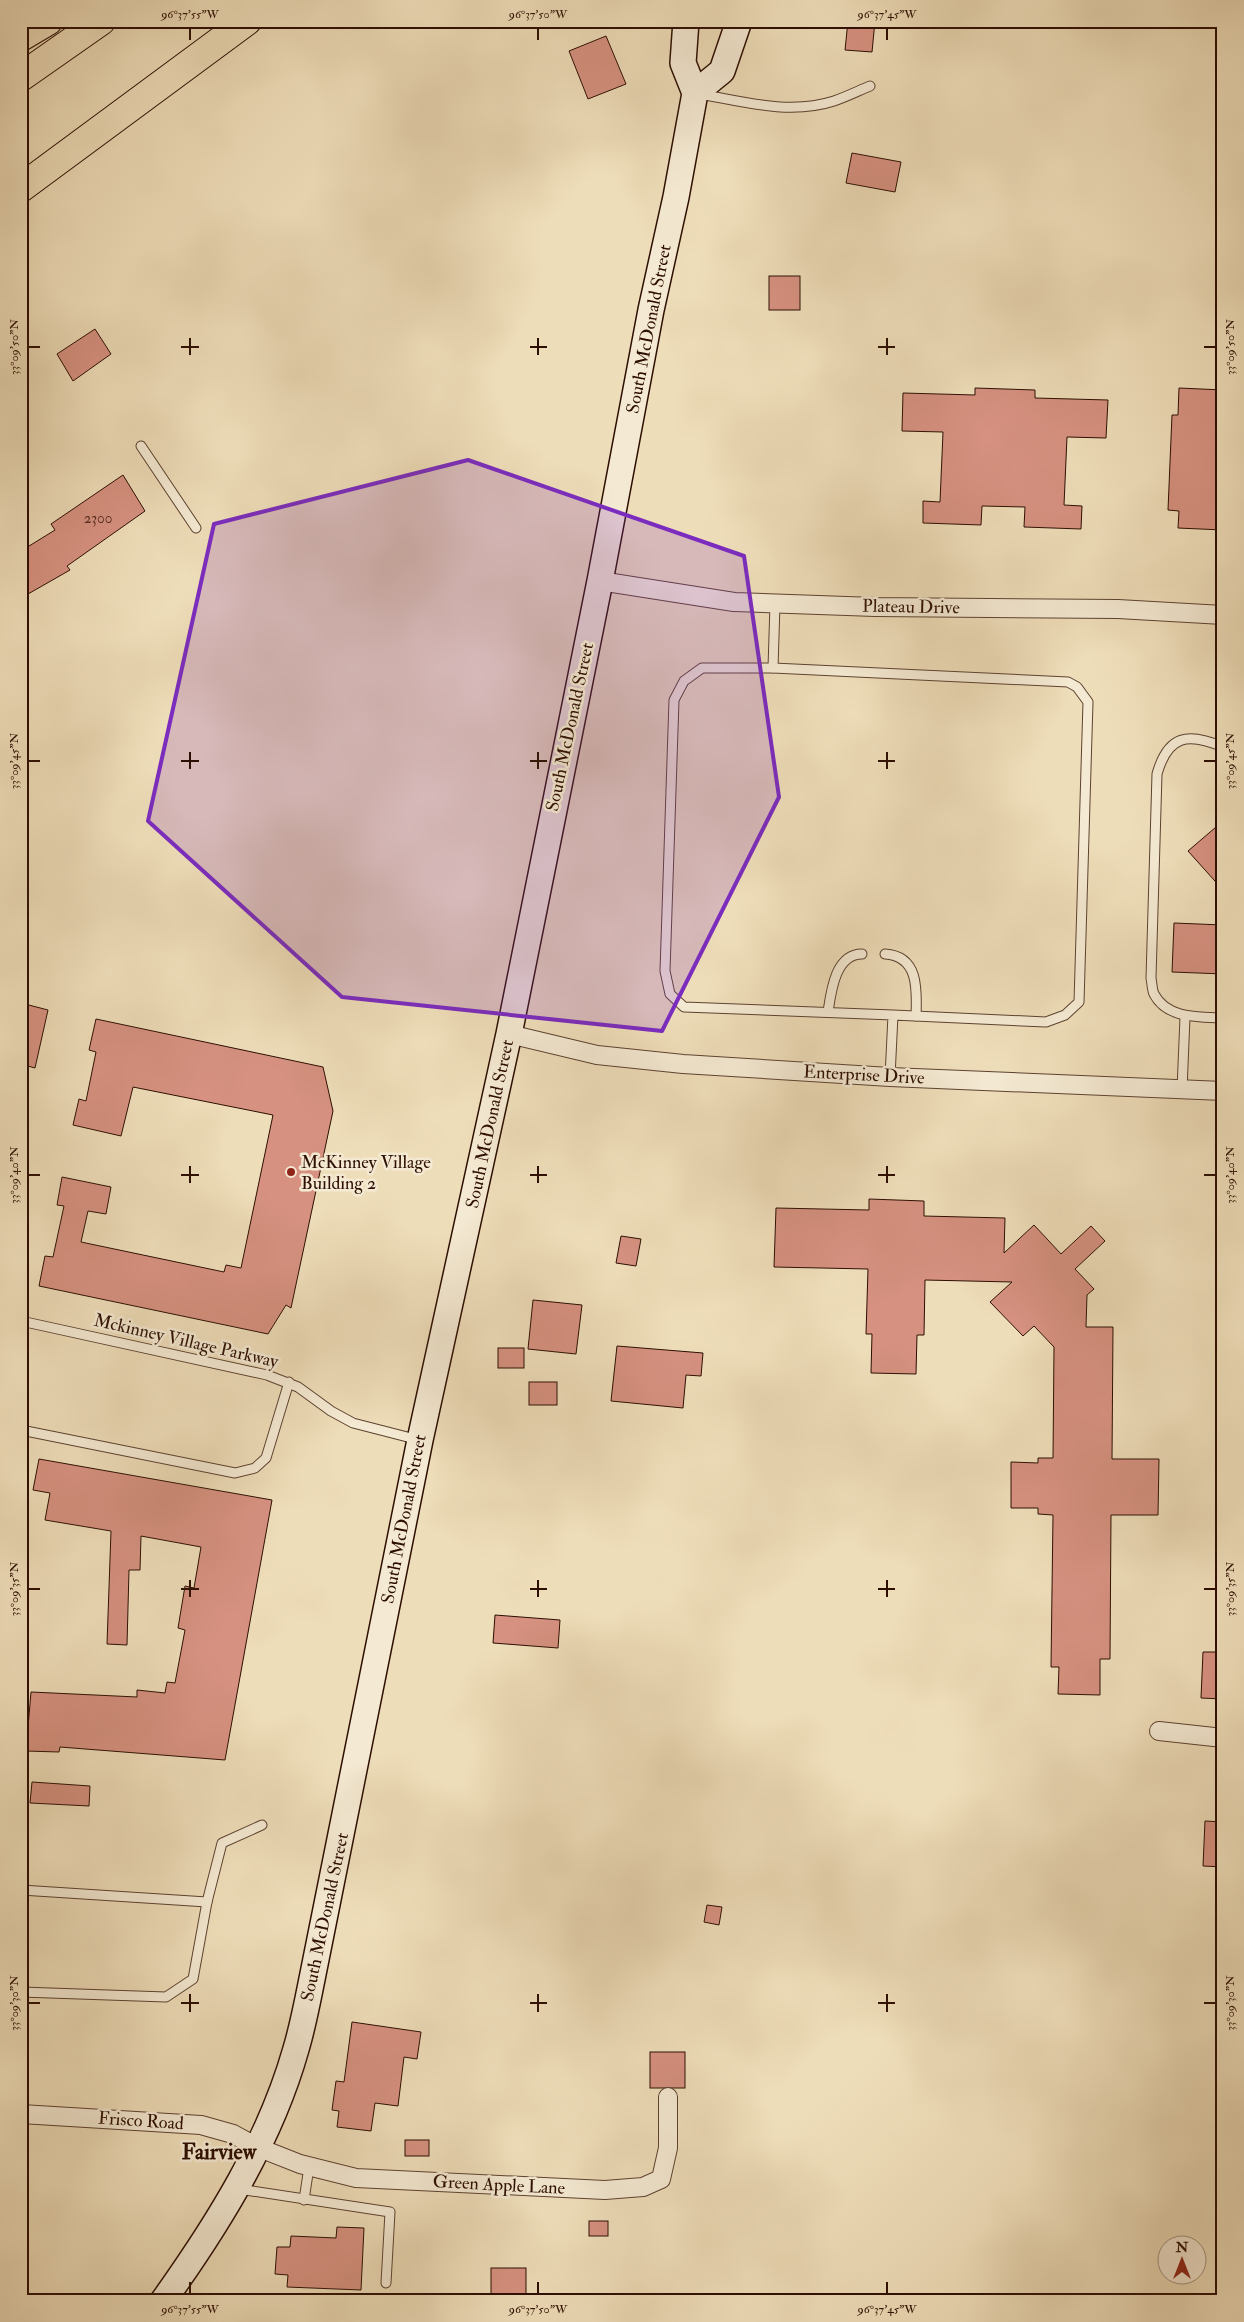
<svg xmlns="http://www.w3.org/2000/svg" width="1244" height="2322" font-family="'IM FELL Double Pica',serif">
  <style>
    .building { fill: #d69180; stroke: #2d0e02 }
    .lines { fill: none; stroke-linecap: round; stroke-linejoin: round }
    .lane-casing { stroke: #5d4230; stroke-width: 11 }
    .street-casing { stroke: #5d4230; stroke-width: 20 }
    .secondary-casing { stroke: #2d0e02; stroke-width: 28 }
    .highway-casing { stroke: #2d0e02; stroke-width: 30 }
    .lane { stroke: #f4e9d2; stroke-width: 9 }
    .street { stroke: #f4e9d2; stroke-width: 18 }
    .secondary { stroke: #f4e9d2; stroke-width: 25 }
    .highway { stroke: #eeddb9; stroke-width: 28 }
    .marked { fill: #7b2cbf; fill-opacity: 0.2; stroke: #7b2cbf; stroke-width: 4; stroke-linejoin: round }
    .ticks { fill: none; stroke: #2d0e02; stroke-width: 2 }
    .poi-dot { fill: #8f2418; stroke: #f4e9d2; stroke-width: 2 }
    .labels { text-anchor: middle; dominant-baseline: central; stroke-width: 5; stroke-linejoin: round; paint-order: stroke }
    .number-label { font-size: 15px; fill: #572f22 }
    .street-label { font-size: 18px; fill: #2d0e02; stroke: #f4e9d2 }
    .poi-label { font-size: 18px; fill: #2d0e02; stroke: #f4e9d2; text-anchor: start }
    .district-label { font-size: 22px; font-weight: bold; fill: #2d0e02; stroke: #f4e9d2 }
    .neatline { fill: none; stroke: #2d0e02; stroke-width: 2 }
    .ticks-label { font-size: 12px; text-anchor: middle; fill: #2d0e02 }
  </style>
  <rect width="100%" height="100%" fill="#eeddb9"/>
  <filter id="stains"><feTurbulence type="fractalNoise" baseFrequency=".004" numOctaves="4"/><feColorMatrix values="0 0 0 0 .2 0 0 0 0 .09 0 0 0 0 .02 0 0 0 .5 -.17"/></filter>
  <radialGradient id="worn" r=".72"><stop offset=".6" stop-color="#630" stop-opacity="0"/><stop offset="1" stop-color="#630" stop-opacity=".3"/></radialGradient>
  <!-- building -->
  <g class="building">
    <polygon points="848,21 875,21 872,52 845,50"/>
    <polygon points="606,36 626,84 588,99 569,51"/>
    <polygon points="852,153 901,162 895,192 846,183"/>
    <rect x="769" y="276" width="31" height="34"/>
    <polygon points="95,329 111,354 73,381 57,354"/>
    <polygon points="975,388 1035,390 1035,398 1108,400 1106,438 1067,437 1064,505 1082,506 1081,529 1024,527 1025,507 982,506 981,525 923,523 923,501 940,502 943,432 902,431 903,393 975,395"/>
    <polygon points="1179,388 1223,390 1223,530 1178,528 1179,511 1168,510 1172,415 1178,415"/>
    <polygon points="123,475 145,511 67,566 70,570 21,598 21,551 55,530 51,524"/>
    <polygon points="1223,821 1223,890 1188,851"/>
    <polygon points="1174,923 1223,925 1223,974 1172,972"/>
    <polygon points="21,1003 48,1010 35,1068 21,1064"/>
    <polygon points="96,1019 323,1067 333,1111 291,1308 286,1305 268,1334 39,1286 45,1256 53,1257 64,1206 57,1205 62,1177 111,1187 106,1214 88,1211 81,1242 224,1272 226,1265 241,1268 273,1115 133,1087 121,1136 73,1125 79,1099 86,1101 96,1052 89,1050"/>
    <polygon points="869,1199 924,1201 924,1216 1005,1218 1004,1253 1034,1225 1061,1254 1091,1226 1105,1241 1075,1269 1094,1289 1087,1295 1086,1327 1113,1327 1112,1459 1159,1459 1158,1515 1111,1515 1110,1659 1100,1659 1100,1695 1058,1694 1059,1667 1051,1667 1053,1515 1038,1514 1038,1508 1011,1508 1011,1462 1038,1463 1038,1458 1053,1458 1054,1347 1034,1326 1023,1336 990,1302 1012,1282 925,1280 924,1335 917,1335 916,1374 871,1373 872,1334 866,1334 868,1269 774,1267 776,1208 869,1210"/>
    <polygon points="621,1236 641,1239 636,1266 616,1263"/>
    <polygon points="533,1300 582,1305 576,1354 528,1349"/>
    <polygon points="617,1346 703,1353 701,1376 686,1375 683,1408 611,1401"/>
    <rect x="498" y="1348" width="26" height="20"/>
    <rect x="529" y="1382" width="28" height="23"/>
    <polygon points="39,1459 272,1500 225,1760 60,1747 59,1752 26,1751 31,1692 137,1697 137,1690 165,1693 167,1682 175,1683 185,1630 178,1628 185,1586 194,1588 201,1547 141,1536 140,1570 129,1570 127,1645 107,1644 111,1531 45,1520 50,1493 33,1490"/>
    <polygon points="495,1615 560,1620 558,1648 493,1643"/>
    <polygon points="1203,1652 1223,1652 1223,1699 1201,1698"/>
    <polygon points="32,1782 90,1786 89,1806 30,1803"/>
    <polygon points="1205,1821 1223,1822 1223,1867 1203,1866"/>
    <polygon points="707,1905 722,1907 719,1925 704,1922"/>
    <polygon points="352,2022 421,2032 417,2059 404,2057 398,2106 375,2103 371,2131 337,2127 339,2111 332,2110 336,2081 344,2082"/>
    <rect x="650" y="2052" width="35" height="36"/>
    <rect x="405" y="2140" width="24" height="16"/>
    <rect x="589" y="2221" width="19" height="15"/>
    <polygon points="337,2227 364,2228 361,2290 287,2287 288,2275 275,2274 277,2247 290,2247 291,2236 336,2238"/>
    <rect x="491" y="2268" width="35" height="27"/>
  </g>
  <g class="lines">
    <defs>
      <g id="lane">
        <path d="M700,94c44,8 91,21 134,7 12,-4 24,-10 36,-15"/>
        <polyline points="141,446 196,528"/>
        <polyline points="773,668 775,604"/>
        <path d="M1223,747c-35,-15 -55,-12 -66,27l-6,204c1,5 1,12 3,16 13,25 45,23 69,24"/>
        <path d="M885,954c34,2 32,36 31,62"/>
        <path d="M828,1012c3,-20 7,-58 34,-58"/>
        <polyline points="890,1077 893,1015 1046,1022 1065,1015 1079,1002 1088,702 1077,687 1068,682 773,668 702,668 684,681 674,700 665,971 670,994 684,1007 893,1015"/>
        <polyline points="1182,1090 1185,1017"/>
        <polyline points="21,1321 267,1375 298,1387 331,1411 353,1423 419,1440"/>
        <polyline points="21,1430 235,1473 255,1468 266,1458 289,1382"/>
        <polyline points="21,1890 207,1902"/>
        <polyline points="21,1992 166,1997 193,1979 207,1902 222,1843 262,1825"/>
        <polyline points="239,2189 390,2212 386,2283"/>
        <polyline points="304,2200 309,2167"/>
      </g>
      <g id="street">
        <polyline points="600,581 734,602 875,607 1118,609 1223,615"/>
        <polyline points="509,1034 597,1055 683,1064 890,1077 1223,1091"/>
        <polyline points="1159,1731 1223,1738"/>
        <polyline points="21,2114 201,2125 233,2134 257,2147 300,2164 356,2178 605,2190 643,2187 661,2179 668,2148 668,2097"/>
      </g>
      <g id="secondary">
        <polyline points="695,93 722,71 739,21"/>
        <path d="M163,2301c55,-77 107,-160 133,-252 6,-20 10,-40 14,-60l110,-549 89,-406 91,-453 51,-271 25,-113 19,-104 -12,-30 3,-42"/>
      </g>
      <g id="highway">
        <polyline points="21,37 48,21"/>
        <polyline points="21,77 101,21"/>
        <polyline points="21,188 247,21"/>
      </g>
    </defs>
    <!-- lane casing -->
    <use href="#lane" class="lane-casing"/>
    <!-- street casing -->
    <use href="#street" class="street-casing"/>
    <!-- secondary casing -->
    <use href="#secondary" class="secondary-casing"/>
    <!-- highway casing -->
    <use href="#highway" class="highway-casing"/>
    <!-- lane -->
    <use href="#lane" class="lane"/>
    <!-- street -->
    <use href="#street" class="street"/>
    <!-- secondary -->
    <use href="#secondary" class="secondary"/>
    <!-- highway -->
    <use href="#highway" class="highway"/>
  </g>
  <!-- marked area -->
  <path class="marked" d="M468,460l276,96 35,241 -117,234 -320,-34 -194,-176 66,-297z"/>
  <!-- ticks -->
  <path class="ticks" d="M190,28v12M538,28v12M887,28v12M190,338v17M538,338v17M887,338v17M28,347h12M181,347h18M530,347h17M878,347h17M1204,347h12M190,752v17M538,752v17M887,752v17M28,761h12M181,761h18M530,761h17M878,761h17M1204,761h12M190,1166v17M538,1166v17M887,1166v17M28,1175h12M181,1175h18M530,1175h17M878,1175h17M1204,1175h12M190,1580v17M538,1580v17M887,1580v17M28,1589h12M181,1589h18M530,1589h17M878,1589h17M1204,1589h12M190,1994v18M538,1994v18M887,1994v18M28,2003h12M181,2003h18M530,2003h17M878,2003h17M1204,2003h12M190,2282v12M538,2282v12M887,2282v12"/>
  <!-- markers -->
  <circle class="poi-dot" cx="291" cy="1172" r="5"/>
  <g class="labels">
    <!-- number labels -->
    <g class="number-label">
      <text x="98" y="518">2300</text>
    </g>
    <!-- street labels -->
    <g class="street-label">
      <text transform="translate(649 329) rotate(-79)">South McDonald Street</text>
      <text transform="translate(911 607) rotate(1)">Plateau Drive</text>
      <text transform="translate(570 727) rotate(-78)">South McDonald Street</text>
      <text transform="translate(864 1075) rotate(3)">Enterprise Drive</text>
      <text transform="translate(490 1124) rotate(-78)">South McDonald Street</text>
      <text transform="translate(186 1341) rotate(13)">Mckinney Village Parkway</text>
      <text transform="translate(404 1519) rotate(-79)">South McDonald Street</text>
      <text transform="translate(325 1917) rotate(-78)">South McDonald Street</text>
      <text transform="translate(141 2121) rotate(4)">Frisco Road</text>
      <text transform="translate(499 2185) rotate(3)">Green Apple Lane</text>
    </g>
    <!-- poi labels -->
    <g class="poi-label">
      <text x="301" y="1162">McKinney Village<tspan x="301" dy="21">Building 2</tspan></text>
    </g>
    <!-- district labels -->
    <g class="district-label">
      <text x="219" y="2152">Fairview</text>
    </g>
  </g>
  <!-- margin -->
  <rect width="1244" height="2322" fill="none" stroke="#eeddb9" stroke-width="55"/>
  <!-- north arrow -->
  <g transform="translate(1182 2260)"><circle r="24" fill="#f4e9d2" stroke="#a4917f"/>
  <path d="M0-4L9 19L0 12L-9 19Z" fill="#8f2418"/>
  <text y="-8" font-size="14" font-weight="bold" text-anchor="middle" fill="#2d0e02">N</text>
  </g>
  <rect x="28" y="28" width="1188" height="2266" class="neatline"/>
  <g class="ticks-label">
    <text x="190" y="18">96°37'55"W</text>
    <text x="538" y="18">96°37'50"W</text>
    <text x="887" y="18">96°37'45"W</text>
    <text transform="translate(14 347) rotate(-90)" y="4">33°09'50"N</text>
    <text transform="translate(1230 347) rotate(-90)" y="4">33°09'50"N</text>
    <text transform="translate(14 761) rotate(-90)" y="4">33°09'45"N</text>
    <text transform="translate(1230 761) rotate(-90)" y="4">33°09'45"N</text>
    <text transform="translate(14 1175) rotate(-90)" y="4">33°09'40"N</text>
    <text transform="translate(1230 1175) rotate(-90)" y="4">33°09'40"N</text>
    <text transform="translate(14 1589) rotate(-90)" y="4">33°09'35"N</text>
    <text transform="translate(1230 1589) rotate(-90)" y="4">33°09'35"N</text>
    <text transform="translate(14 2003) rotate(-90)" y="4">33°09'30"N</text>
    <text transform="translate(1230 2003) rotate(-90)" y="4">33°09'30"N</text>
    <text x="190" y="2313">96°37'55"W</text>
    <text x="538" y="2313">96°37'50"W</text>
    <text x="887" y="2313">96°37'45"W</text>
  </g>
  <rect width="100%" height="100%" filter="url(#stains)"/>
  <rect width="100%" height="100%" fill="url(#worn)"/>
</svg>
